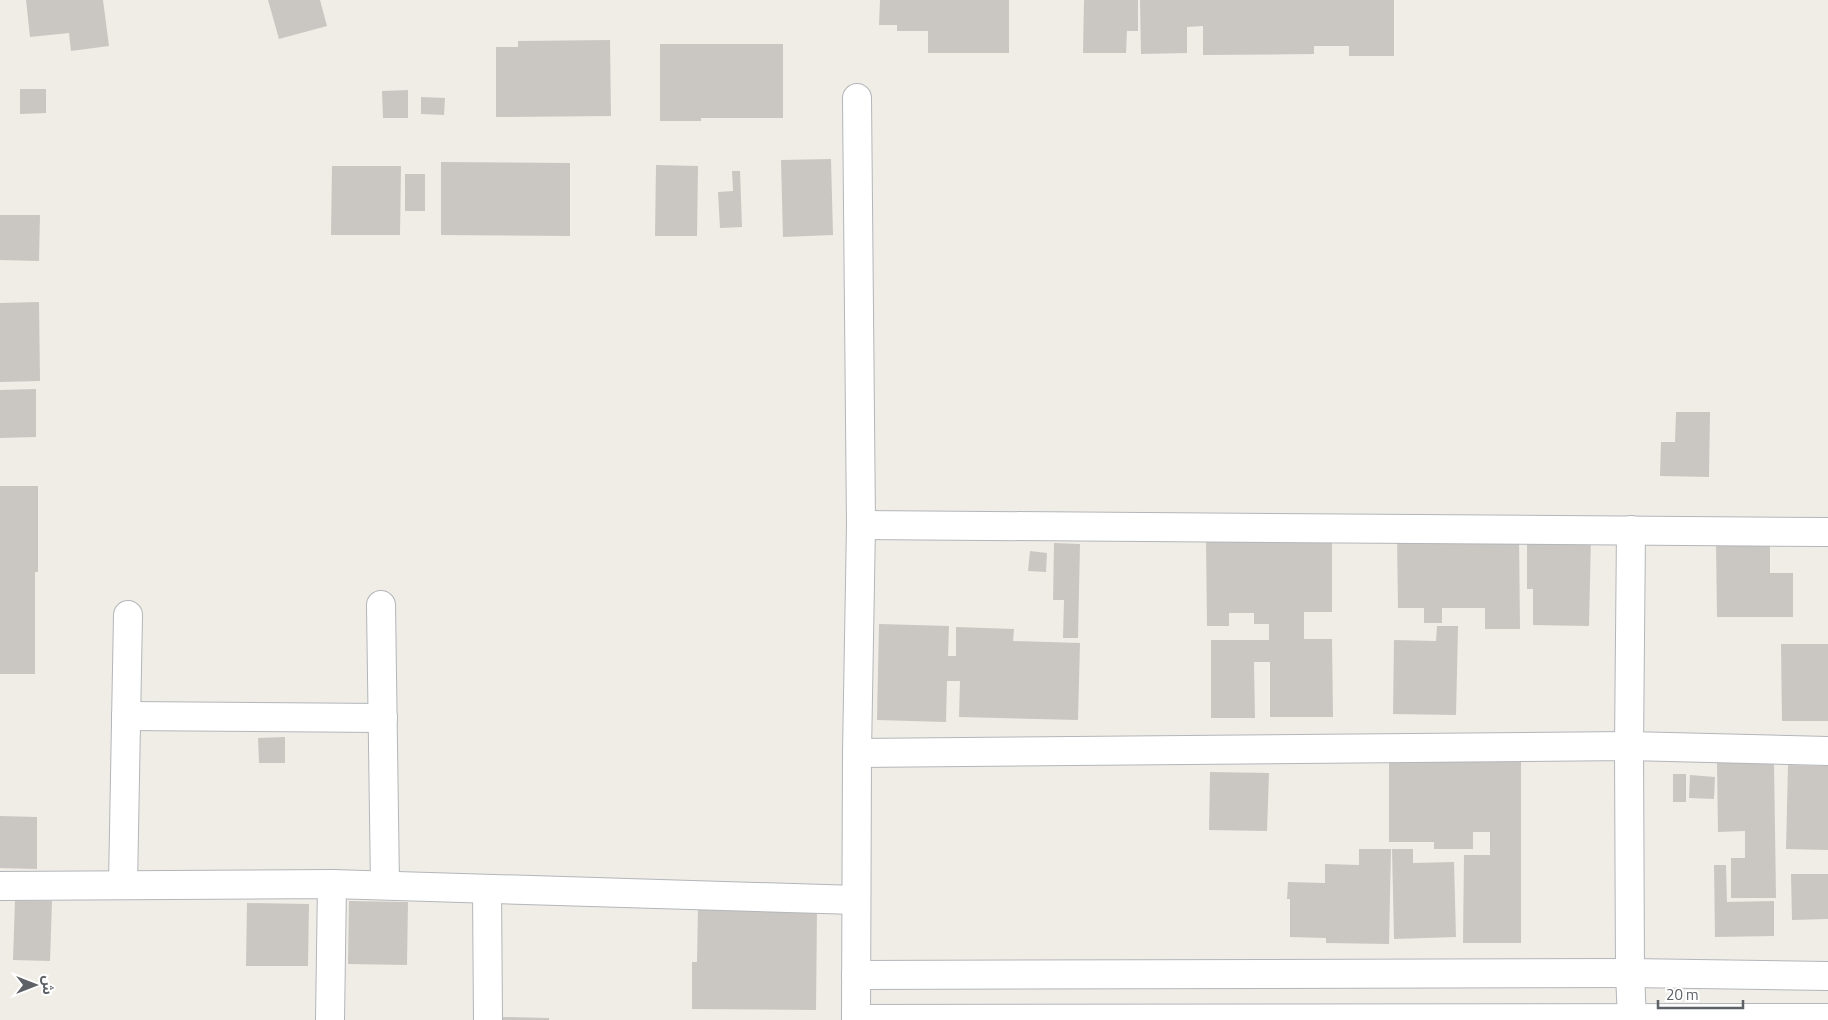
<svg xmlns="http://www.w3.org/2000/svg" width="1828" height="1020" font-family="'Titillium Web','Noto Sans Arabic',sans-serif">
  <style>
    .building { fill: #cac7c3 }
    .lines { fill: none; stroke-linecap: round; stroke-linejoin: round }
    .street-casing { stroke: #b3b6ba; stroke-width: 30 }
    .street { stroke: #fff; stroke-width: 28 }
  </style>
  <rect width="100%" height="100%" fill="#efede6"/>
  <!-- building -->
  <g class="building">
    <polygon points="26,0 103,0 109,46 71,51 69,33 30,37"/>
    <polygon points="268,0 320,0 327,26 279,39"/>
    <polygon points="880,0 1009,0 1009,53 928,53 928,31 897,31 897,25 879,25"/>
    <polygon points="1084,0 1138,0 1138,31 1127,31 1126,53 1083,53"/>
    <polygon points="1140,0 1394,0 1394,56 1349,56 1349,46 1314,46 1314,54 1203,55 1203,26 1187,27 1187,53 1141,54"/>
    <polygon points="610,40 611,116 496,117 496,47 518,47 518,41"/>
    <polygon points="660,44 783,44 783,118 701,118 701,121 660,121"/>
    <polygon points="20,89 46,89 46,113 20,114"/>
    <polygon points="408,90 408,118 383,118 382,91"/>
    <polygon points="421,97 445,98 444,115 421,114"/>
    <polygon points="831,159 833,235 783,237 781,160"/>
    <polygon points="441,162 570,163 570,236 441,235"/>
    <polygon points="656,165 698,166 697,236 655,236"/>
    <polygon points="332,166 401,166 400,235 331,235"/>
    <polygon points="732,171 740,171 742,227 720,228 718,192 733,191"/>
    <rect x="405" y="174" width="20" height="37"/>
    <polygon points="0,215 40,215 39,261 0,260"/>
    <polygon points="39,302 40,381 0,382 0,303"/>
    <polygon points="36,389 36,437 0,438 0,390"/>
    <polygon points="1676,412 1710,412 1709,477 1660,476 1661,442 1675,442"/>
    <polygon points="0,486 38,486 38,572 35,572 35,674 0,674"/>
    <polygon points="1519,534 1520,629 1485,629 1485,608 1442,608 1442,623 1424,623 1424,608 1398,608 1397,535"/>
    <polygon points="1527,536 1591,537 1589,626 1533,625 1533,589 1527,589"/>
    <polygon points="1332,537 1332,612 1304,612 1304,639 1332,639 1333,717 1270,717 1270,662 1254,662 1255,718 1211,718 1211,640 1269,640 1269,624 1254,624 1254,613 1229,613 1229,626 1207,626 1206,538"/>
    <polygon points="1716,542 1770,542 1770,573 1793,573 1793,617 1717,617"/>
    <polygon points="1054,543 1080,544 1078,638 1063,638 1064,600 1053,600"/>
    <polygon points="1030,551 1047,553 1046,572 1028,571"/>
    <polygon points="879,624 949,626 948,656 956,656 956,627 1014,629 1013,641 1080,643 1078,720 959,717 960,681 947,681 946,722 877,720"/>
    <polygon points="1437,626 1458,626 1456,715 1393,714 1394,640 1436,641"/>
    <polygon points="1781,644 1828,644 1828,721 1782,721"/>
    <polygon points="285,737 285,763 259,763 258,738"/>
    <polygon points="1389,760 1521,760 1521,943 1463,943 1464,855 1490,855 1490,832 1473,832 1473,849 1434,849 1434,842 1389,842"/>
    <polygon points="1717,761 1774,761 1776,898 1731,898 1731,858 1745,858 1745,831 1718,832"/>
    <polygon points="1788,765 1828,766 1828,850 1786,849"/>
    <polygon points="1210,772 1269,773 1267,831 1209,830"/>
    <rect x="1673" y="774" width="13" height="28"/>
    <polygon points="1690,775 1715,777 1714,799 1689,798"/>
    <polygon points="0,816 37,817 37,869 0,868"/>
    <polygon points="1359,849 1391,849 1389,944 1326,943 1326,938 1290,937 1290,899 1287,899 1288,882 1325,883 1325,864 1359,865"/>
    <polygon points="1392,849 1413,849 1413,863 1454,862 1456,937 1394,939"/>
    <polygon points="1714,865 1726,865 1727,902 1774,901 1774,936 1715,937"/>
    <polygon points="1791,874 1828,874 1828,919 1792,920"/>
    <polygon points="15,900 52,901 50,961 13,960"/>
    <polygon points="349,901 408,902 407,965 348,964"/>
    <polygon points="247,903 309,904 308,966 246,966"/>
    <polygon points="698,907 817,907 816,1010 692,1009 692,962 697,962"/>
    <polygon points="503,1017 549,1018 549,1020 503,1020"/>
  </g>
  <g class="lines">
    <defs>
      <g id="street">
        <polyline points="861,525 1828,532"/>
        <polyline points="1631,530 1629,746 1630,973 1632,1020"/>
        <polyline points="381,605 385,885"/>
        <polyline points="126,716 383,718"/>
        <polyline points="857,753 1629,746 1828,751"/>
        <polyline points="123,885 128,615"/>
        <polyline points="0,886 332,884 856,900"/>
        <polyline points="487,889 488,1020"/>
        <polyline points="856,975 1630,973 1828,976"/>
        <polyline points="856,1019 1828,1018"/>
        <polyline points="330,1020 332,884"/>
        <polyline points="856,1020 857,753 861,525 857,98"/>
      </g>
    </defs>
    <!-- street casing -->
    <use href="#street" class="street-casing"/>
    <!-- street -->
    <use href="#street" class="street"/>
  </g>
  <!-- north arrow -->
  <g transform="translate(35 985) rotate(90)" stroke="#ffffff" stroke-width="4" paint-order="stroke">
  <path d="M0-4L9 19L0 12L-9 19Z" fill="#5e6165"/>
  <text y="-8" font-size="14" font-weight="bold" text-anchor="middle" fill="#5e6165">ش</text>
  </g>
  <!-- scale -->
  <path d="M1658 1000v8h85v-8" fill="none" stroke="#5e6165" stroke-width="2.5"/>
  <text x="1666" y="1000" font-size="15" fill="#5e6165" stroke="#ffffff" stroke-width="4" paint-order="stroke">20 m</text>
</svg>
